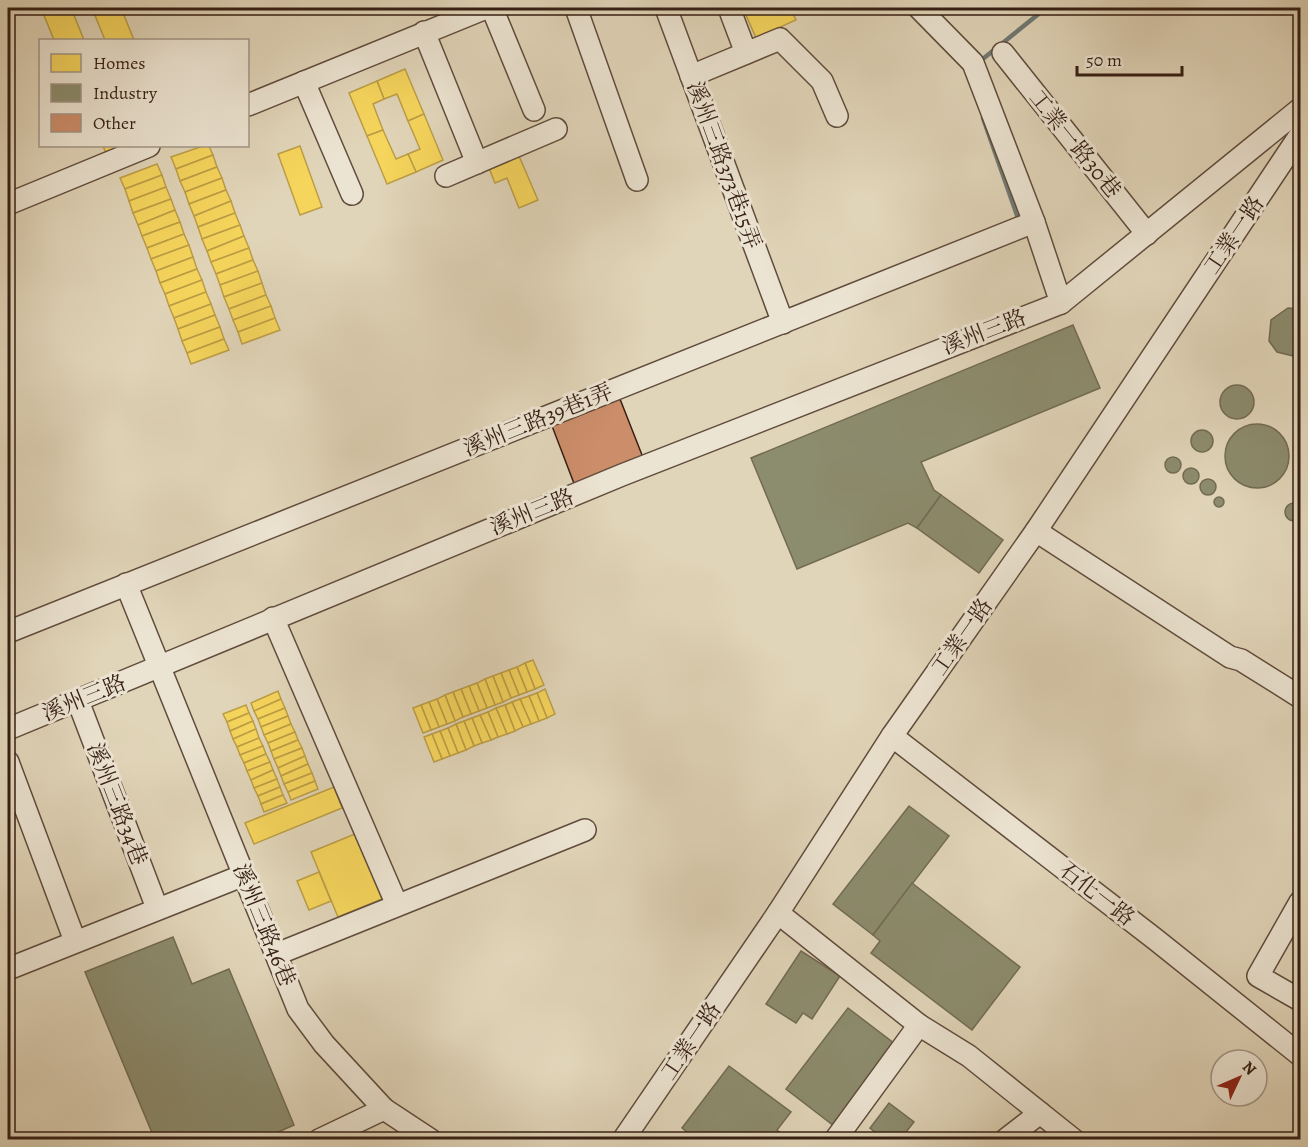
<svg xmlns="http://www.w3.org/2000/svg" width="1308" height="1147" font-family="Alegreya,'Noto Serif TC',serif">
  <style>
    .homes { fill: #f6d55c; stroke: #bc9e46; stroke-width: 1.5 }
    .industry { fill: #8c8c6e; stroke: #726b53; stroke-width: 1.5 }
    .lines { fill: none; stroke-linecap: round; stroke-linejoin: round }
    .stream { stroke: #6f7a76; stroke-width: 4.5 }
    .building { fill: #cc8d6a; stroke: #351f14; stroke-width: 1.5 }
    .minor-casing { stroke: #604c3d; stroke-width: 24 }
    .minor { stroke: #ece4d2; stroke-width: 21 }
    .labels { text-anchor: middle; dominant-baseline: central; stroke-width: 6; stroke-linejoin: round; paint-order: stroke }
    .street-label { font-size: 22px; fill: #351f14; stroke: #ece4d2 }
  </style>
  <rect width="100%" height="100%" fill="#e1d5b9"/>
  <filter id="stains"><feTurbulence type="fractalNoise" baseFrequency=".00333" numOctaves="4"/><feColorMatrix values="0 0 0 0 .2 0 0 0 0 .09 0 0 0 0 .02 0 0 0 .5 -.17"/></filter>
  <radialGradient id="worn" r=".72"><stop offset=".6" stop-color="#630" stop-opacity="0"/><stop offset="1" stop-color="#630" stop-opacity=".3"/></radialGradient>
  <!-- homes -->
  <g class="homes">
    <polygon points="41,8 71,8 84,40 54,40"/>
    <polygon points="92,8 121,8 134,40 105,40"/>
    <polygon points="743,8 790,8 796,20 756,38"/>
    <polygon points="405,69 424,114 408,121 397,94 384,99 377,81"/>
    <polygon points="377,81 384,99 373,104 383,130 367,136 349,93"/>
    <polygon points="424,114 443,160 416,172 408,154 420,149 408,121"/>
    <polygon points="383,130 396,159 408,154 416,172 387,184 367,136"/>
    <polygon points="103,146 127,146 107,156"/>
    <polygon points="203,146 209,146 213,155 176,169 171,157"/>
    <polygon points="300,146 322,207 300,215 278,154"/>
    <polygon points="213,155 217,167 180,181 176,169"/>
    <polygon points="519,156 538,200 519,208 507,178 495,183 489,168"/>
    <polygon points="157,164 162,175 125,189 120,178"/>
    <polygon points="217,167 222,178 185,192 180,181"/>
    <polygon points="162,175 166,187 129,201 125,189"/>
    <polygon points="222,178 226,190 189,204 185,192"/>
    <polygon points="166,187 171,199 133,213 129,201"/>
    <polygon points="226,190 231,201 194,216 189,204"/>
    <polygon points="171,199 175,210 138,225 133,213"/>
    <polygon points="231,201 235,213 198,227 194,216"/>
    <polygon points="175,210 180,222 142,236 138,225"/>
    <polygon points="235,213 240,225 202,239 198,227"/>
    <polygon points="180,222 184,234 147,248 142,236"/>
    <polygon points="240,225 244,236 207,251 202,239"/>
    <polygon points="184,234 189,245 151,259 147,248"/>
    <polygon points="244,236 249,248 211,262 207,251"/>
    <polygon points="189,245 193,257 156,271 151,259"/>
    <polygon points="249,248 253,260 216,274 211,262"/>
    <polygon points="193,257 197,269 160,283 156,271"/>
    <polygon points="253,260 258,271 220,285 216,274"/>
    <polygon points="197,269 202,280 165,294 160,283"/>
    <polygon points="258,271 262,283 224,297 220,285"/>
    <polygon points="202,280 206,292 169,306 165,294"/>
    <polygon points="262,283 266,295 229,309 224,297"/>
    <polygon points="206,292 211,304 174,318 169,306"/>
    <polygon points="266,295 271,306 233,320 229,309"/>
    <polygon points="211,304 215,315 178,329 174,318"/>
    <polygon points="271,306 275,318 238,332 233,320"/>
    <polygon points="215,315 220,327 182,341 178,329"/>
    <polygon points="275,318 280,330 242,344 238,332"/>
    <polygon points="220,327 224,339 187,353 182,341"/>
    <polygon points="224,339 229,350 191,364 187,353"/>
    <polygon points="533,660 544,685 535,689 525,663"/>
    <polygon points="525,663 535,689 527,692 517,667"/>
    <polygon points="517,667 527,692 519,695 509,670"/>
    <polygon points="509,670 519,695 511,698 501,673"/>
    <polygon points="501,673 511,698 503,702 493,676"/>
    <polygon points="493,676 503,702 495,705 485,679"/>
    <polygon points="485,679 495,705 487,708 477,683"/>
    <polygon points="477,683 487,708 479,711 469,686"/>
    <polygon points="469,686 479,711 471,714 461,689"/>
    <polygon points="461,689 471,714 463,717 453,692"/>
    <polygon points="545,689 555,714 547,718 537,693"/>
    <polygon points="278,691 281,699 254,711 251,703"/>
    <polygon points="453,692 463,717 455,721 445,695"/>
    <polygon points="537,693 547,718 539,721 529,696"/>
    <polygon points="445,695 455,721 447,724 437,699"/>
    <polygon points="529,696 539,721 531,724 520,699"/>
    <polygon points="281,699 285,708 258,719 254,711"/>
    <polygon points="437,699 447,724 439,727 429,702"/>
    <polygon points="520,699 531,724 523,727 512,702"/>
    <polygon points="429,702 439,727 431,730 421,705"/>
    <polygon points="512,702 523,727 515,731 505,705"/>
    <polygon points="246,705 249,713 227,722 223,714"/>
    <polygon points="421,705 431,730 423,733 413,708"/>
    <polygon points="505,705 515,731 507,734 496,708"/>
    <polygon points="285,708 288,716 261,727 258,719"/>
    <polygon points="496,708 507,734 498,737 488,712"/>
    <polygon points="488,712 498,737 491,740 480,715"/>
    <polygon points="249,713 253,721 230,731 227,722"/>
    <polygon points="480,715 491,740 482,743 472,718"/>
    <polygon points="288,716 291,724 264,735 261,727"/>
    <polygon points="472,718 482,743 474,746 464,721"/>
    <polygon points="253,721 256,729 233,739 230,731"/>
    <polygon points="464,721 474,746 466,750 456,724"/>
    <polygon points="291,724 295,732 268,743 264,735"/>
    <polygon points="456,724 466,750 458,753 448,728"/>
    <polygon points="448,728 458,753 450,756 440,731"/>
    <polygon points="256,729 259,738 237,747 233,739"/>
    <polygon points="440,731 450,756 442,759 432,734"/>
    <polygon points="295,732 298,740 271,751 268,743"/>
    <polygon points="432,734 442,759 434,762 424,737"/>
    <polygon points="259,738 263,746 240,755 237,747"/>
    <polygon points="298,740 302,748 274,759 271,751"/>
    <polygon points="263,746 266,754 244,763 240,755"/>
    <polygon points="302,748 305,756 278,768 274,759"/>
    <polygon points="266,754 270,762 247,771 244,763"/>
    <polygon points="305,756 308,764 281,776 278,768"/>
    <polygon points="270,762 273,770 251,780 247,771"/>
    <polygon points="308,764 312,773 284,784 281,776"/>
    <polygon points="273,770 277,779 254,788 251,780"/>
    <polygon points="312,773 315,781 288,792 284,784"/>
    <polygon points="277,779 280,787 258,796 254,788"/>
    <polygon points="315,781 318,789 291,800 288,792"/>
    <polygon points="280,787 283,795 261,804 258,796"/>
    <polygon points="334,787 342,808 254,844 245,823"/>
    <polygon points="283,795 287,803 264,812 261,804"/>
    <polygon points="355,834 382,899 338,917 311,852"/>
    <polygon points="319,872 331,901 309,910 297,881"/>
  </g>
  <!-- industry -->
  <g class="industry">
    <polygon points="1288,308 1300,309 1300,356 1297,357 1277,352 1269,341 1271,320"/>
    <polygon points="1073,325 1100,388 921,462 934,490 941,495 917,528 908,523 797,569 751,458"/>
    <circle cx="1237" cy="402" r="17"/>
    <circle cx="1257" cy="456" r="32"/>
    <circle cx="1202" cy="441" r="11"/>
    <circle cx="1173" cy="465" r="8"/>
    <circle cx="1191" cy="476" r="8"/>
    <circle cx="1208" cy="487" r="8"/>
    <polygon points="941,495 1003,540 979,573 917,528"/>
    <circle cx="1219" cy="502" r="5"/>
    <circle cx="1294" cy="512" r="9"/>
    <polygon points="909,806 949,836 873,935 833,904"/>
    <polygon points="912,883 1020,967 972,1030 871,953 880,941 873,935"/>
    <polygon points="173,937 192,984 229,969 294,1125 260,1140 155,1140 85,972"/>
    <polygon points="801,951 840,976 812,1019 803,1013 796,1023 766,1004"/>
    <polygon points="848,1008 895,1044 834,1126 786,1089"/>
    <polygon points="729,1066 791,1112 777,1130 790,1140 696,1140 682,1128"/>
    <polygon points="889,1103 914,1122 900,1140 885,1140 870,1128"/>
  </g>
  <g class="lines">
    <!-- stream -->
    <g class="stream">
      <polyline points="984,58 1046,8"/>
      <polyline points="983,118 1019,221"/>
    </g>
  </g>
  <!-- building -->
  <polygon class="building" points="620,399 644,460 575,486 552,426"/>
  <g class="lines">
    <defs>
      <g id="minor">
        <polyline points="492,8 534,110"/>
        <polyline points="576,8 637,180"/>
        <polyline points="666,8 783,323"/>
        <polyline points="729,8 746,53"/>
        <polyline points="919,8 973,63 1034,222 1061,303"/>
        <polyline points="424,32 477,163"/>
        <polyline points="1003,53 1147,234"/>
        <polyline points="691,76 780,39 822,81 837,116"/>
        <polyline points="304,82 352,194"/>
        <polyline points="248,105 486,8"/>
        <polyline points="446,176 556,129"/>
        <polyline points="8,204 149,146"/>
        <polyline points="1036,531 1230,657 1241,660 1300,697"/>
        <polyline points="126,584 298,1009 324,1044 384,1109 431,1140"/>
        <polyline points="273,618 397,905"/>
        <polyline points="8,632 1034,222"/>
        <polyline points="78,701 157,908"/>
        <polyline points="8,729 622,475 1061,303 1300,109"/>
        <polyline points="892,736 1155,939 1300,1055"/>
        <polyline points="8,762 75,941"/>
        <polyline points="1300,902 1258,976 1300,1000"/>
        <polyline points="778,913 919,1025 969,1056 1074,1140"/>
        <polyline points="277,954 585,830"/>
        <polyline points="8,969 244,875"/>
        <polyline points="319,1140 384,1109"/>
        <polyline points="623,1140 778,913 892,736 1036,531 1300,135"/>
        <polyline points="835,1140 919,1025"/>
        <polyline points="1005,1140 1040,1113"/>
      </g>
    </defs>
    <!-- minor casing -->
    <use href="#minor" class="minor-casing"/>
    <!-- minor -->
    <use href="#minor" class="minor"/>
  </g>
  <g class="labels">
    <!-- street labels -->
    <g class="street-label">
      <text transform="translate(1075 144) rotate(51)">工業一路30巷</text>
      <text transform="translate(724 165) rotate(70)">溪州三路373巷15弄</text>
      <text transform="translate(1234 235) rotate(-56)">工業一路</text>
      <text transform="translate(984 332) rotate(-21)">溪州三路</text>
      <text transform="translate(538 420) rotate(-22)">溪州三路39巷1弄</text>
      <text transform="translate(532 512) rotate(-22)">溪州三路</text>
      <text transform="translate(962 637) rotate(-55)">工業一路</text>
      <text transform="translate(84 698) rotate(-22)">溪州三路</text>
      <text transform="translate(117 804) rotate(69)">溪州三路34巷</text>
      <text transform="translate(1097 894) rotate(38)">石化一路</text>
      <text transform="translate(264 925) rotate(68)">溪州三路46巷</text>
      <text transform="translate(691 1041) rotate(-56)">工業一路</text>
    </g>
  </g>
  <!-- margin -->
  <rect width="1308" height="1147" fill="none" stroke="#e1d5b9" stroke-width="30"/>
  <rect x="9" y="9" width="1290" height="1129" fill="none" stroke="#351f14" stroke-width="3"/>
  <rect x="15" y="15" width="1278" height="1117" fill="none" stroke="#351f14" stroke-width="1.5"/>
  <!-- legend -->
  <rect x="39" y="39" width="210" height="108" fill="#ece4d2" stroke="#a39586" stroke-width="1.5"/>
  <rect x="51" y="54" width="30" height="18" fill="#f6d55c" stroke="#a39586" stroke-width="1.5"/>
  <text x="93" y="69" font-size="18" fill="#351f14">Homes</text>
  <rect x="51" y="84" width="30" height="18" fill="#8c8c6e" stroke="#a39586" stroke-width="1.5"/>
  <text x="93" y="99" font-size="18" fill="#351f14">Industry</text>
  <rect x="51" y="114" width="30" height="18" fill="#cc8d6a" stroke="#a39586" stroke-width="1.5"/>
  <text x="93" y="129" font-size="18" fill="#351f14">Other</text>
  <!-- north arrow -->
  <g transform="translate(1239 1078) rotate(46)"><circle r="28" fill="#ece4d2" stroke="#a39586" stroke-width="1.5"/>
  <path d="M0-4.5L10 22L0 15L-10 22Z" fill="#8f2418"/>
  <text y="-9" font-size="16" font-weight="bold" text-anchor="middle" fill="#351f14">N</text>
  </g>
  <!-- scale -->
  <path d="M1077 66v9h105v-9" fill="none" stroke="#351f14" stroke-width="3"/>
  <text x="1086" y="66" font-size="18" fill="#351f14" stroke="#ece4d2" stroke-width="4.5" paint-order="stroke">50 m</text>
  <rect width="100%" height="100%" filter="url(#stains)"/>
  <rect width="100%" height="100%" fill="url(#worn)"/>
</svg>
